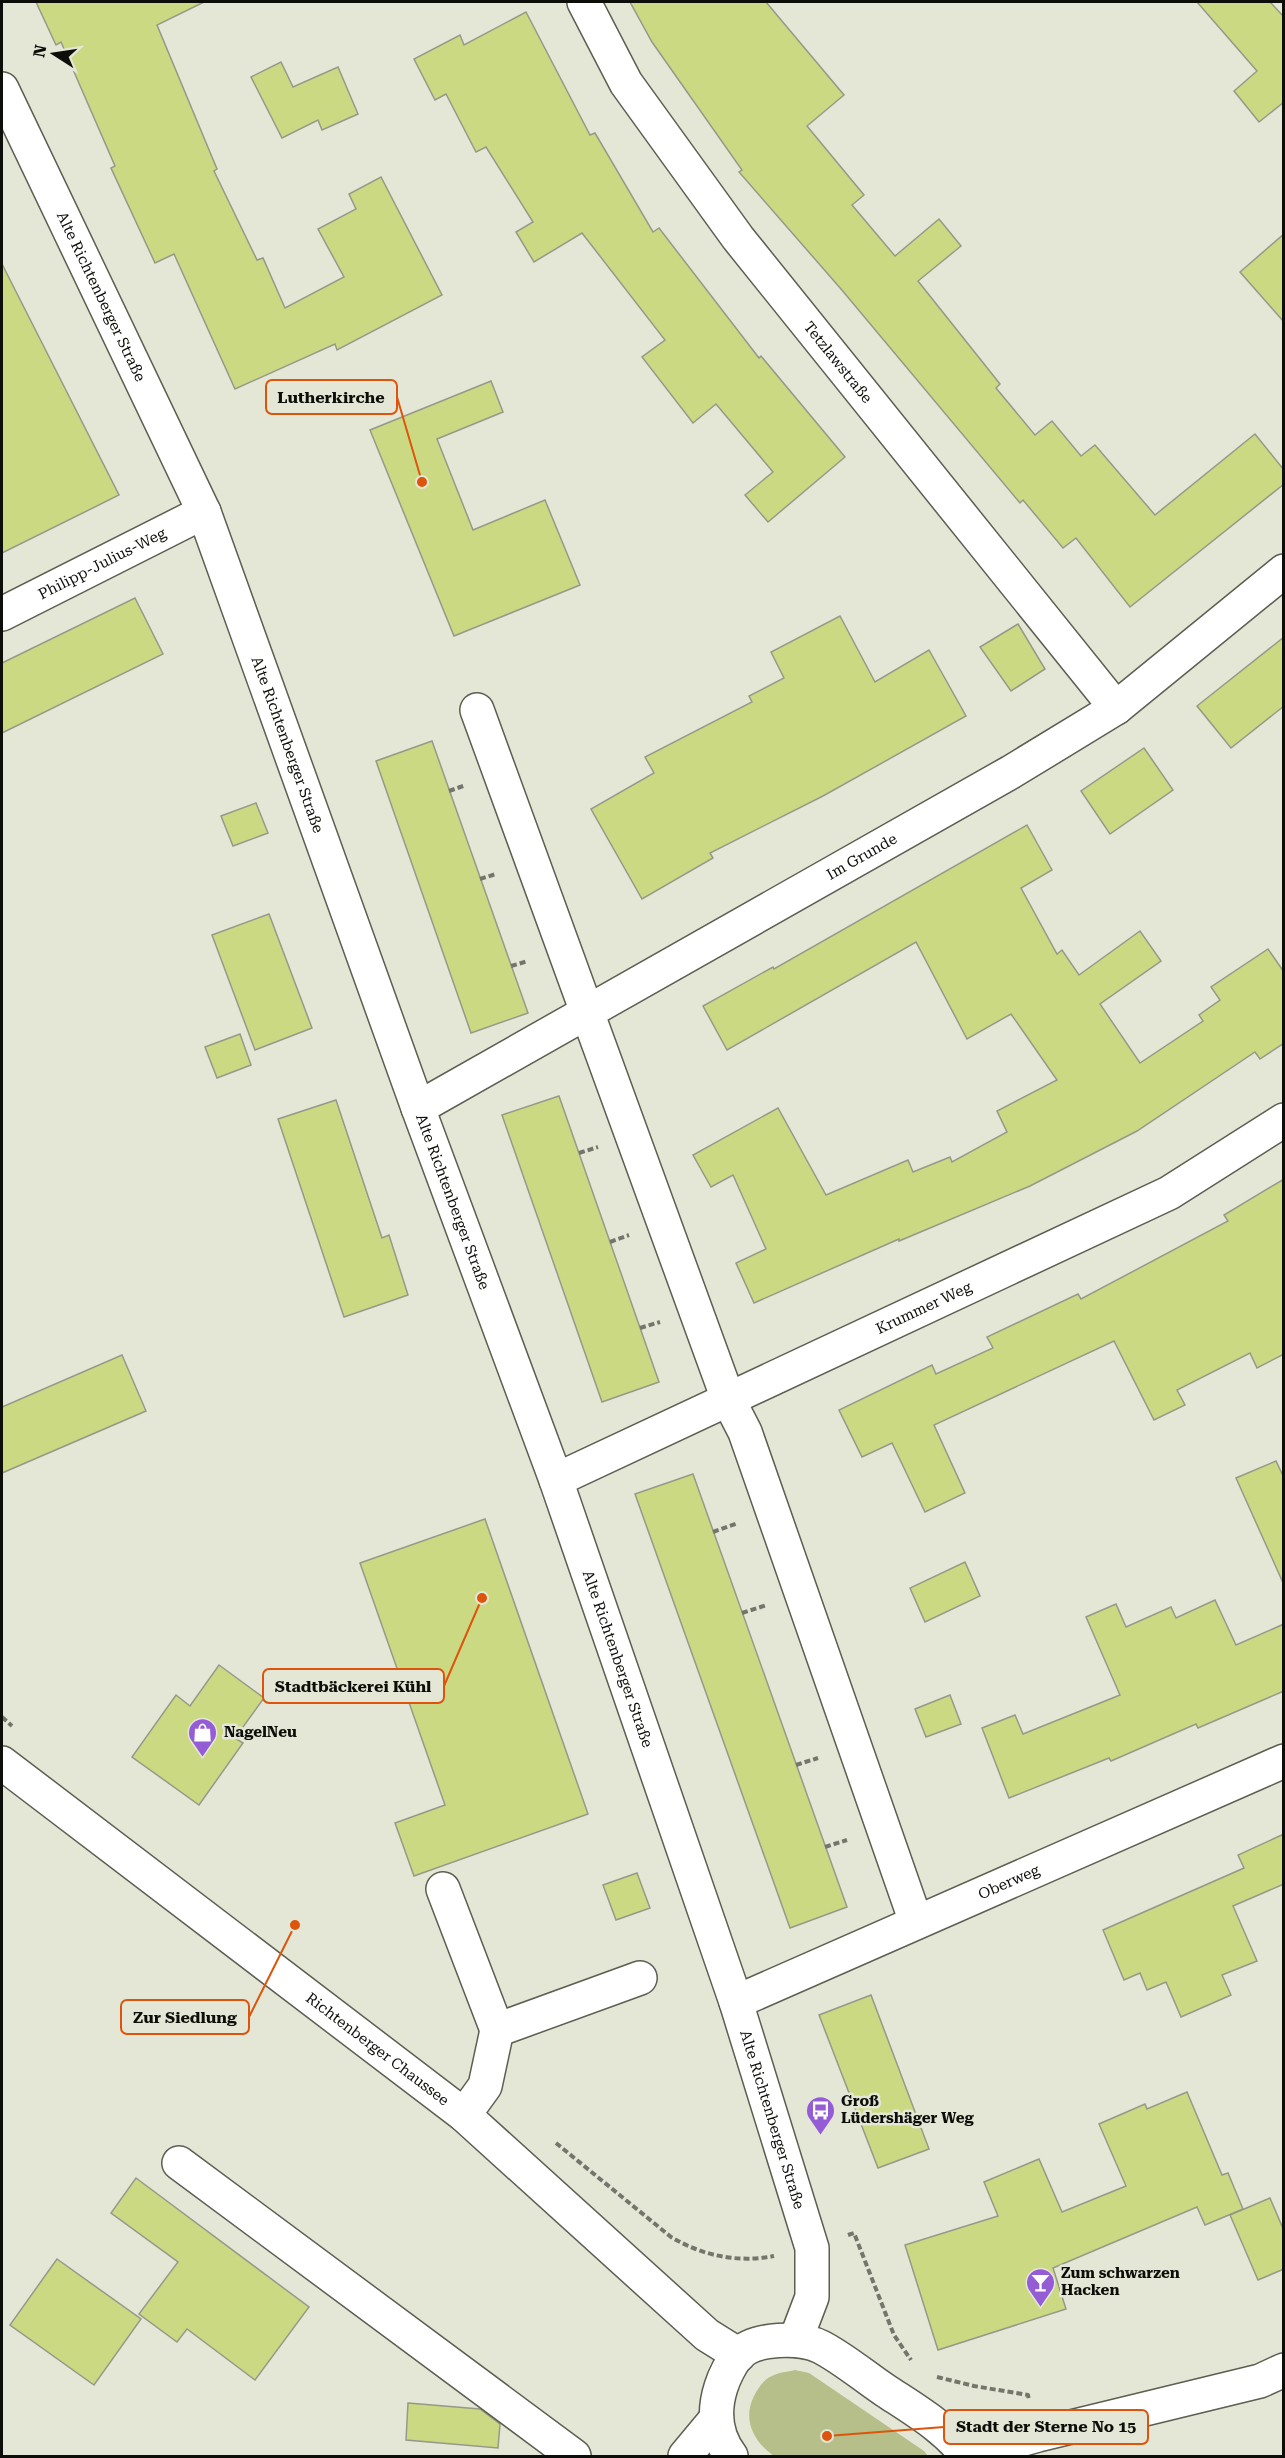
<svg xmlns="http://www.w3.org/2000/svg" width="1285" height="2458" font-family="'Roboto Serif',serif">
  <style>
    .green { fill: #b6be8a }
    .building { fill: #ccd983; stroke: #969989; stroke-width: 1.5 }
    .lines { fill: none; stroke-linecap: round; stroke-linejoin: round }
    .minor-casing { stroke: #5c5e50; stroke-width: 36 }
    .path { stroke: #74766b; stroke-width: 4; stroke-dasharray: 6 3; stroke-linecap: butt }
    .minor { stroke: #fff; stroke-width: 33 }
    .labels { text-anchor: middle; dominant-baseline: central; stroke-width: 5; stroke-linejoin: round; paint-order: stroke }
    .street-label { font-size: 15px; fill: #0d0e09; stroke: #e4e7d6 }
    .poi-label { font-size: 15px; font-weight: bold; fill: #0d0e09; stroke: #e4e7d6; text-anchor: start }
    .leader { fill: none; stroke: #dd550c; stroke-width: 2 }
    .callout-dot { fill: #dd550c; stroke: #e4e7d6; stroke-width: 2 }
    .callout { fill: #e4e7d6; stroke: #dd550c; stroke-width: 2 }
    .callout-label { font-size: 16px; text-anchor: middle; font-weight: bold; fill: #0d0e09 }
  </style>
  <rect width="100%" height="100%" fill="#e4e7d6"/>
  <!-- green -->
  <path class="green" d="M795,2370l14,3 115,78 4,5h-154c-20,-14 -32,-36 -20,-60 4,-8 10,-17 18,-20 7,-4 16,-4 23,-6z"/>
  <!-- building -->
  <g class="building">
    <polygon points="36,2 204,2 157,25 217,169 214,171 257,260 263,258 285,308 344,277 318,229 356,209 349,194 381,177 442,295 337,350 335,344 235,389 174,254 155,263 111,168 115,166 61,42 56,45"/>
    <polygon points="630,2 766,2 844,95 807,126 864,195 852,205 895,256 939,219 961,246 918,281 1000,384 996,388 1035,435 1052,421 1081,456 1095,445 1155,515 1255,434 1284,470 1284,484 1130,607 1076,538 1063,548 1023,500 1020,503 841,289 739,172 742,170 652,42"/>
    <polygon points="1197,2 1270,2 1284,17 1284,102 1259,122 1234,91 1257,71"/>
    <polygon points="526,12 590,135 595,133 653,232 659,228 759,358 761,356 845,457 768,522 745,495 773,472 716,404 693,423 642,357 665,340 582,233 534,262 516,232 533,222 486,147 476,152 446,94 435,100 414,59 460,35 464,45"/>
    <polygon points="281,62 293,87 338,67 358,114 322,130 318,120 282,138 251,77"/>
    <polygon points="1284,234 1284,322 1240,272"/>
    <polygon points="2,264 119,495 2,553"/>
    <polygon points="491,381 503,412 437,439 473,530 545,500 580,585 454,636 370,430"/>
    <polygon points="135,598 163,654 2,733 2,663"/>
    <polygon points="840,616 875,682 929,650 966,716 823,796 710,853 713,858 642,899 591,809 654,773 645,757 752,702 749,696 784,678 771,652"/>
    <polygon points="1018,624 1045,669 1011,691 980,647"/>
    <polygon points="1284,637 1284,706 1231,748 1197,706"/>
    <polygon points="432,741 528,1013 471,1033 376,761"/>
    <polygon points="1144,748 1173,790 1110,834 1081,791"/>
    <polygon points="256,803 268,833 233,846 221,816"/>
    <polygon points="1027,825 1052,870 1021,888 1057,954 1062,950 1079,975 1140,931 1161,961 1100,1004 1140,1063 1203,1021 1199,1015 1220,1000 1211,987 1268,949 1284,972 1284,1043 1260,1059 1255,1052 1137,1131 1030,1186 899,1241 899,1239 754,1303 736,1263 766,1249 733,1175 711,1187 693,1155 778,1108 826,1195 908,1160 913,1172 950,1157 952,1162 1007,1132 997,1111 1057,1080 1011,1014 967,1039 916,942 727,1050 703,1006 773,967 774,969"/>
    <polygon points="269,914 312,1028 255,1050 212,935"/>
    <polygon points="240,1034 251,1065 217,1078 205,1047"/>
    <polygon points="559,1096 659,1382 602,1402 502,1115"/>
    <polygon points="336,1100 382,1238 389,1235 408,1295 344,1317 278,1119"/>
    <polygon points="1284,1179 1284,1354 1257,1368 1250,1353 1177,1390 1185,1405 1154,1420 1114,1341 934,1425 965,1493 925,1512 892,1443 862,1457 839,1410 932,1365 936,1374 993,1348 987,1337 1078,1294 1081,1299 1228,1221 1224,1215"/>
    <polygon points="122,1355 146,1411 2,1473 2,1407"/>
    <polygon points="1276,1461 1284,1478 1284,1585 1236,1478"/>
    <polygon points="693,1474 847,1907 790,1928 635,1494"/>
    <polygon points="485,1519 588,1814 414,1876 395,1823 445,1805 360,1563"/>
    <polygon points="965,1562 980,1596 925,1622 910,1588"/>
    <polygon points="1215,1600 1236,1645 1284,1624 1284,1691 1198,1728 1196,1724 1111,1761 1109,1758 1009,1798 982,1728 1015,1715 1023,1734 1120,1695 1086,1617 1116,1604 1126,1627 1171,1607 1176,1618"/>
    <polygon points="219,1665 264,1698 235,1738 243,1743 199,1805 132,1757 176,1695 190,1706"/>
    <polygon points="950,1695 961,1724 926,1737 915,1709"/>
    <polygon points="1284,1834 1284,1884 1233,1906 1257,1961 1222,1975 1231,1995 1181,2017 1166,1982 1147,1990 1140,1973 1124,1980 1103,1930 1244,1868 1238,1855"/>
    <polygon points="637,1873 650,1908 616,1920 603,1885"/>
    <polygon points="871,1995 929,2149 878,2168 819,2015"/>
    <polygon points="1187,2092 1222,2175 1228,2173 1243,2209 1205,2225 1197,2207 1053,2268 1066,2309 938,2350 905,2245 998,2216 984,2182 1039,2159 1062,2212 1126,2186 1099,2124 1145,2104 1147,2109"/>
    <polygon points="136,2178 309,2307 255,2380 187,2329 177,2342 139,2314 178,2262 111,2213"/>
    <polygon points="1270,2198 1284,2231 1284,2269 1258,2280 1230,2215"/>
    <polygon points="57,2259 141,2319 94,2385 10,2325"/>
    <polygon points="408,2403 480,2409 500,2424 498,2448 406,2440"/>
  </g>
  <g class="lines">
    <defs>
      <g id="minor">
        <path id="s1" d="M584,2l42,81 112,155 378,470"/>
        <path id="s2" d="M2,89l202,423 214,596 138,372 180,522 76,246v49l-16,42"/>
        <path id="s3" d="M2,614l202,-102"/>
        <polyline points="477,710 728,1399 745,1432 916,1922"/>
        <path id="s4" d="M418,1108l593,-336 105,-64 168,-137"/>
        <path id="s5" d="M556,1480l613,-287 115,-73"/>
        <path id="s6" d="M2,1763l462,352 243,220 32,20"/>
        <polyline points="443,1889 497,2030"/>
        <path id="s7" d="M736,2002l548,-241"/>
        <polyline points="464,2115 485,2086 497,2030 640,1978"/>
        <polyline points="179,2163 574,2456"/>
        <polyline points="967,2455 1038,2435 1260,2381 1284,2370"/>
        <polyline points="685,2456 715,2420"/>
        <path d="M731,2456c-16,-21 -18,-44 -10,-69 3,-10 10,-24 17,-32 17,-18 63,-18 83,-8 23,12 44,30 65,44 29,19 60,37 81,65"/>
      </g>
    </defs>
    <!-- minor casing -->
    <use href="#minor" class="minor-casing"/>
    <!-- path -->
    <g class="path">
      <polyline points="449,791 466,785"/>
      <polyline points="480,879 496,874"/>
      <polyline points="511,966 528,961"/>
      <polyline points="579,1153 598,1147"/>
      <polyline points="610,1242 629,1235"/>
      <polyline points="640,1328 660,1322"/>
      <polyline points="713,1532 738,1523"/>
      <polyline points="742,1613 767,1605"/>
      <polyline points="2,1717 12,1726"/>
      <polyline points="796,1765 818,1758"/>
      <polyline points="825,1847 847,1840"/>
      <path d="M556,2143l115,94c32,19 67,26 103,19"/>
      <polyline points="848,2235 854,2233 894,2335 911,2360"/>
      <polyline points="937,2377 974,2386 1028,2395 1029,2400"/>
    </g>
    <!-- minor -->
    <use href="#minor" class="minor"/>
  </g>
  <!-- icons -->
  <defs>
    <symbol id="shop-pin" viewBox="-11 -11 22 30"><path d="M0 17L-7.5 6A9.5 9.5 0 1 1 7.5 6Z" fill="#945dd6" stroke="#e4e7d6"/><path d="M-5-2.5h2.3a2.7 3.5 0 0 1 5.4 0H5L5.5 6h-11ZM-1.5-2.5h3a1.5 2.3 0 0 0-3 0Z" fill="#fff"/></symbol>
    <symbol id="bus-pin" viewBox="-11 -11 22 30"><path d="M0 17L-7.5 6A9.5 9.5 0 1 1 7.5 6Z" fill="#945dd6" stroke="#e4e7d6"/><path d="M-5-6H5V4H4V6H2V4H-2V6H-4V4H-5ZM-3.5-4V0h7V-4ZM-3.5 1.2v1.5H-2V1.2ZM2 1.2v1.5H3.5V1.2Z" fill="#fff"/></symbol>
    <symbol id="bar-pin" viewBox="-11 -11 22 30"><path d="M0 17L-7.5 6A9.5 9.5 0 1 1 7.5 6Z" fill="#945dd6" stroke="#e4e7d6"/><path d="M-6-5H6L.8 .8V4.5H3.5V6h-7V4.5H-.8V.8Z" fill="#fff"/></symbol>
  </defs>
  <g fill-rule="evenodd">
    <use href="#shop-pin" x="186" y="1716" width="33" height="45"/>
    <use href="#bus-pin" x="804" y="2094" width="33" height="45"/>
    <use href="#bar-pin" x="1024" y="2266" width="33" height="45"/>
  </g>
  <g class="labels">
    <!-- street labels -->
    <g class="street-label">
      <text stroke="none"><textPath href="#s2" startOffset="230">Alte Richtenberger Straße</textPath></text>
      <text stroke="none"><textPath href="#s1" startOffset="442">Tetzlawstraße</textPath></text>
      <text stroke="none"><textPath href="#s3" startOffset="112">Philipp-Julius-Weg</textPath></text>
      <text stroke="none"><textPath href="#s2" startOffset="716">Alte Richtenberger Straße</textPath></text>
      <text stroke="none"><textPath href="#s4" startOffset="510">Im Grunde</textPath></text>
      <text stroke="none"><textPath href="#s2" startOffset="1202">Alte Richtenberger Straße</textPath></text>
      <text stroke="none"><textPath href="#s5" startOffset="406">Krummer Weg</textPath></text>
      <text stroke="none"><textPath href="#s2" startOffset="1688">Alte Richtenberger Straße</textPath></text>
      <text stroke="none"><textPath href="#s7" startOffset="298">Oberweg</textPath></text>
      <text stroke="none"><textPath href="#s6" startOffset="472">Richtenberger Chaussee</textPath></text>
      <text stroke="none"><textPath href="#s2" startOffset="2174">Alte Richtenberger Straße</textPath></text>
    </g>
    <!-- poi labels -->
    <g class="poi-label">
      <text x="224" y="1732">NagelNeu</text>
      <text x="841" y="2101">Groß<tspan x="841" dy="17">Lüdershäger Weg</tspan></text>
      <text x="1061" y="2273">Zum schwarzen<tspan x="1061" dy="17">Hacken</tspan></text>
    </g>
  </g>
  <!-- callouts -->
  <path class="leader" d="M422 482L397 397M482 1598L444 1686M295 1925L249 2017M827 2436L944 2427"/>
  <g class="callout-dot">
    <circle cx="422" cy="482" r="6"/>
    <circle cx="482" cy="1598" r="6"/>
    <circle cx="295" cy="1925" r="6"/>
    <circle cx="827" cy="2436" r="6"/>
  </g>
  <g class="callout">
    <rect x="266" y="380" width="131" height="34" rx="6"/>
    <rect x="263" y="1669" width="181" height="34" rx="6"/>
    <rect x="121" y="2000" width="128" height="34" rx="6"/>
    <rect x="944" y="2410" width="204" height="34" rx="6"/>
  </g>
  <g class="callout-label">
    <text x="331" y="403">Lutherkirche</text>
    <text x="353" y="1692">Stadtbäckerei Kühl</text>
    <text x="185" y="2023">Zur Siedlung</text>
    <text x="1046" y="2432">Stadt der Sterne No 15</text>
  </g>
  <!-- border -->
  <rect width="1285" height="2458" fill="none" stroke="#0d0e09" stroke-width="6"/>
  <!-- north arrow -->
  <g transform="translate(54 54) rotate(282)" stroke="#e4e7d6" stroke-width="4.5" paint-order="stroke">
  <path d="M0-4.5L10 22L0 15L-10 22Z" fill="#0d0e09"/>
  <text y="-9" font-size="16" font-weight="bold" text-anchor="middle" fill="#0d0e09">N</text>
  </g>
</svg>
